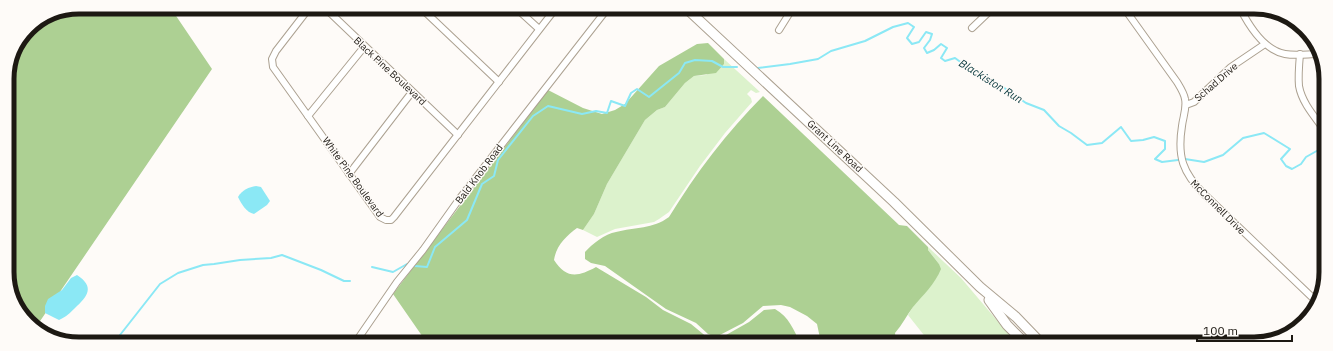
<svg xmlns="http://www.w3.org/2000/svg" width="1333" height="351" font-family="'IBM Plex Sans',sans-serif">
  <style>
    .green { fill: #dcf2cc }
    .forest { fill: #add093 }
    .water { fill: #8be8f5 }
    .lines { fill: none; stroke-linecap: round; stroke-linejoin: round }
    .stream { stroke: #8be8f5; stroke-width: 2 }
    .street-casing { stroke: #aca191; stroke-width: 8 }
    .secondary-casing { stroke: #aca191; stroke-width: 11 }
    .street { stroke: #fff; stroke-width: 6 }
    .secondary { stroke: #fff; stroke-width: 9 }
    .labels { text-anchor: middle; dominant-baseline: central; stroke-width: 3; stroke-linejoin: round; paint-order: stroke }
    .street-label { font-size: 10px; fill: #1d1913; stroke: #fefbf8 }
    .water-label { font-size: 11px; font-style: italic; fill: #06363b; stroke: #fefbf8 }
    .rim { fill: none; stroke: #1d1913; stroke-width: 5 }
  </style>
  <rect width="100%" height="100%" fill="#fefbf8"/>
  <!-- green -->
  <g class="green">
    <polygon points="724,59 760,92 756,93 751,90 747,94 751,98 752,102 725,133 700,166 669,212 659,219 654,222 615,229 597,237 583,230 594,214 607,184 645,120 657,110 665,107 685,83 694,76 706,75 724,64"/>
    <polygon points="928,247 961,278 1017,344 931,344 908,315 939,264 928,250"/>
  </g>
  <!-- forest -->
  <g class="forest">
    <polygon points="79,7 170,7 212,69 36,327 28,323 8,287 7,74 28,28 38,21 44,24 54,12"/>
    <path d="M708,43l16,16v5l-8,9 -22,3 -9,7 -20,24 -8,3 -12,10 -38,64 -13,30 -11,16 -6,-2c-11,8 -21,18 -23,32 12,19 24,17 42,7l50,30 17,13 28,14 17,14 7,2 11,-5 23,-13 15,-12 11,-1c14,8 19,21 25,34h-373l-34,-49 155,-204 35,18 19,6 13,-4 10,-6 34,-38 38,-22z"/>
    <path d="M763,96l136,129 8,1 21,21v3l11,14 2,5c-6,15 -18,26 -28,38 -6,8 -11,18 -18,26l1,7 -3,3h-72l-4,-19 -10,-8 -17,-9 -9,-2 -18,1 -20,17 -27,14 -8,-3 -12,-11 -30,-14 -61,-43 -14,-3 -6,-4v-7c7,-8 20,-18 31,-20 19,-5 37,-3 53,-15 27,-44 58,-85 94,-121z"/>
  </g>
  <!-- water -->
  <g class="water">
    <path d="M256,186l5,1 9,14 -3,4 -13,9c-8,-2 -12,-9 -16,-17 4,-7 11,-10 18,-11z"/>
    <path d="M77,275c18,12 11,21 -2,33 -5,5 -9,9 -16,12l-14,-7v-7l3,-7 14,-9 9,-12z"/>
  </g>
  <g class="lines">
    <!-- stream -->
    <g class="stream">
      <polyline points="758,68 790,64 818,59 831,51 865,41 893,27 908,23 914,27 907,38 912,44 919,42 926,32 932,34 930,40 924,48 927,53 934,50 941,44 947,48 941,58 945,61 955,58 970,69 987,76 1026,103 1044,110 1059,126 1071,133 1087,145 1102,143 1121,127 1131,141 1143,140 1154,137 1165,141 1165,149 1155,159 1162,162 1178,160"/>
      <polyline points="1185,159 1204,162 1223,155 1243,138 1264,133 1290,149 1281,159 1286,166 1292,169 1301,164 1306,157 1322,148"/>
      <polyline points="415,266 427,267 435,247 467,220 482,184 494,176 498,160 533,116 548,106 582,114 596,111 607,113 611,101 625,106 631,93 637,89 649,97 679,73 685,63 695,60 712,61 723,67 737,67"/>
      <polyline points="372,267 393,272 407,264"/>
      <polyline points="116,343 120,335 160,284 178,273 203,265 214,264 240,260 271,258 282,255 321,270 344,281 350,281"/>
    </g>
    <defs>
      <g id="street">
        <polyline points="310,7 276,51 272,59 273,67 380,217 386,220 391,220 394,217 556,8"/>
        <polyline points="324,7 458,135"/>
        <polyline points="420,7 499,82"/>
        <polyline points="516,8 539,29"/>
        <path d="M1124,8l53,74c3,5 7,11 8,17 2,9 -2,18 -3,27 -5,31 1,47 22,68l112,107"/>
        <path d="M1240,8c9,18 24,42 45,46 11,2 23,0 34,0"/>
        <polyline points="972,28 993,8"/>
        <polyline points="779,30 789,14 795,8"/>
        <path d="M1300,54c-1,11 -2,22 -1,32 3,17 16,31 26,45"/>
        <polyline points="1186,105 1194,102 1231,67 1265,44"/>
        <polyline points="308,116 364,47"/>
        <polyline points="349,174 412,92"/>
        <polyline points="355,343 397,282 423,250 460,198 608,8"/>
      </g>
      <g id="secondary">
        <polyline points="686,8 894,202 980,287 1016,317 1042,344"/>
        <polyline points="989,300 1007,325 1026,344"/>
      </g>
    </defs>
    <!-- street casing -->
    <use href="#street" class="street-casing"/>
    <!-- secondary casing -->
    <use href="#secondary" class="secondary-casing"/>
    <!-- street -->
    <use href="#street" class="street"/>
    <!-- secondary -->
    <use href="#secondary" class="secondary"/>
  </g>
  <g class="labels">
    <!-- street labels -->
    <g class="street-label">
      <text transform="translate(390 71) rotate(43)">Black Pine Boulevard</text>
      <text transform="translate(1216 82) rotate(-41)">Schad Drive</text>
      <text transform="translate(835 146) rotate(43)">Grant Line Road</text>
      <text transform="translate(479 174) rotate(-53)">Bald Knob Road</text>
      <text transform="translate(353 177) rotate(54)">White Pine Boulevard</text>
      <text transform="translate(1218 207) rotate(45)">McConnell Drive</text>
    </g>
    <!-- water labels -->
    <g class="water-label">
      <text transform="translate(991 81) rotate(32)">Blackiston Run</text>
    </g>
  </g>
  <!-- crop -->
  <path d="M0 0H1333V351H0ZM79 14H1254A65 65 0 0 1 1319 79V272A65 65 0 0 1 1254 337H79A65 65 0 0 1 14 272V79A65 65 0 0 1 79 14Z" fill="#fefbf8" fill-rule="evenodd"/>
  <path class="rim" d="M79 14H1254A65 65 0 0 1 1319 79V272A65 65 0 0 1 1254 337H79A65 65 0 0 1 14 272V79A65 65 0 0 1 79 14Z"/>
  <!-- scale -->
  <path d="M1197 335v6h95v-6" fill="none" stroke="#1d1913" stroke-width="2"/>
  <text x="1203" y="335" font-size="12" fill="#1d1913" stroke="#fefbf8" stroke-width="3" paint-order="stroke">100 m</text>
</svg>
